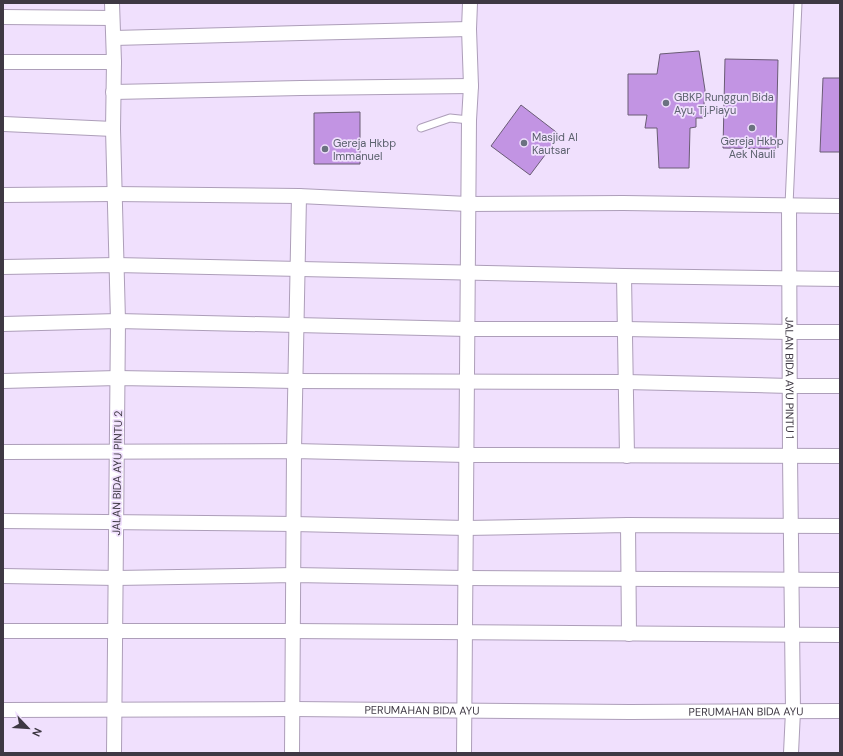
<svg xmlns="http://www.w3.org/2000/svg" width="843" height="756" font-family="'DM Sans',sans-serif">
  <style>
    .building { fill: #c294e3; stroke: #6a5c75 }
    .lines { fill: none; stroke-linecap: round; stroke-linejoin: round }
    .service-casing { stroke: #ad9eb9; stroke-width: 9 }
    .minor-casing { stroke: #ad9eb9; stroke-width: 16 }
    .service { stroke: #fff; stroke-width: 7 }
    .minor { stroke: #fff; stroke-width: 14 }
    .worship-dot { fill: #6b7280; stroke: #f0e0fd; stroke-width: 1.5 }
    .labels { text-anchor: middle; dominant-baseline: central; stroke-width: 3.5; stroke-linejoin: round; paint-order: stroke }
    .worship-label { font-size: 11px; fill: #5b616d; stroke: #f0e0fd; text-anchor: start }
    .street-label { font-size: 11px; fill: #3e3843; stroke: #f0e0fd }
  </style>
  <rect width="100%" height="100%" fill="#f0e0fd"/>
  <!-- building -->
  <g class="building">
    <polygon points="699,51 705,90 703,118 696,118 696,127 690,128 689,168 659,168 657,128 645,128 647,115 628,115 628,74 657,74 660,54"/>
    <polygon points="725,59 778,60 776,149 723,148"/>
    <polygon points="823,78 840,78 840,152 820,152"/>
    <polygon points="521,105 560,135 530,175 491,146"/>
    <polygon points="360,112 360,164 314,164 314,113"/>
  </g>
  <g class="lines">
    <defs>
      <g id="service">
        <polyline points="421,128 450,118 469,120"/>
        <polyline points="789,205 798,3"/>
      </g>
      <g id="minor">
        <polyline points="112,3 114,62 113,129 118,321 114,753"/>
        <polyline points="3,17 112,18"/>
        <polyline points="114,38 301,33 469,29"/>
        <polyline points="3,62 114,62"/>
        <polyline points="113,92 301,88 471,86"/>
        <polyline points="4,124 113,129"/>
        <polyline points="3,195 114,194 299,196 468,204 623,203 840,206"/>
        <path id="s1" d="M789,205l1,251 3,255 -2,42"/>
        <polyline points="3,267 116,265 624,276 840,279"/>
        <polyline points="624,276 627,456"/>
        <polyline points="3,324 118,321 467,329 625,329 789,332 840,332"/>
        <polyline points="3,381 117,378 295,381 626,382 790,386 840,386"/>
        <polyline points="3,452 294,451 466,455 840,456"/>
        <polyline points="3,521 294,524 466,528 628,525 840,526"/>
        <polyline points="628,525 629,634"/>
        <polyline points="3,576 116,578 294,575 465,578 840,580"/>
        <polyline points="3,631 293,631 840,635"/>
        <path id="s2" d="M3,710l290,-1 337,3 210,-1"/>
        <polyline points="292,753 294,451 299,196"/>
        <polyline points="464,753 469,120 471,86 469,29 470,3"/>
      </g>
    </defs>
    <!-- service casing -->
    <use href="#service" class="service-casing"/>
    <!-- minor casing -->
    <use href="#minor" class="minor-casing"/>
    <!-- service -->
    <use href="#service" class="service"/>
    <!-- minor -->
    <use href="#minor" class="minor"/>
  </g>
  <!-- markers -->
  <g class="worship-dot">
    <circle cx="666" cy="103" r="4"/>
    <circle cx="752" cy="128" r="4"/>
    <circle cx="524" cy="143" r="4"/>
    <circle cx="325" cy="149" r="4"/>
  </g>
  <g class="labels">
    <!-- worship labels -->
    <g class="worship-label">
      <text x="674" y="97">GBKP Runggun Bida<tspan x="674" dy="13">Ayu, Tj.Piayu</tspan></text>
      <text x="532" y="137">Masjid Al<tspan x="532" dy="13">Kautsar</tspan></text>
      <text x="752" y="141" text-anchor="middle">Gereja Hkbp<tspan x="752" dy="13">Aek Nauli</tspan></text>
      <text x="333" y="143">Gereja Hkbp<tspan x="333" dy="13">Immanuel</tspan></text>
    </g>
    <!-- street labels -->
    <g class="street-label">
      <text stroke="none"><textPath href="#s1" startOffset="173">JALAN BIDA AYU PINTU 1</textPath></text>
      <text transform="translate(117 473) rotate(-89)">JALAN BIDA AYU PINTU 2</text>
      <text stroke="none"><textPath href="#s2" startOffset="419">PERUMAHAN BIDA AYU</textPath></text>
      <text stroke="none"><textPath href="#s2" startOffset="743">PERUMAHAN BIDA AYU</textPath></text>
    </g>
  </g>
  <!-- border -->
  <rect width="843" height="756" fill="none" stroke="#3e3843" stroke-width="8"/>
  <!-- north arrow -->
  <g transform="translate(28 728) rotate(115)" stroke="#f0e0fd" stroke-width="3" paint-order="stroke">
  <path d="M0-3L7 15L0 10L-7 15Z" fill="#3e3843"/>
  <text y="-6" font-size="11" font-weight="bold" text-anchor="middle" fill="#3e3843">N</text>
  </g>
</svg>
